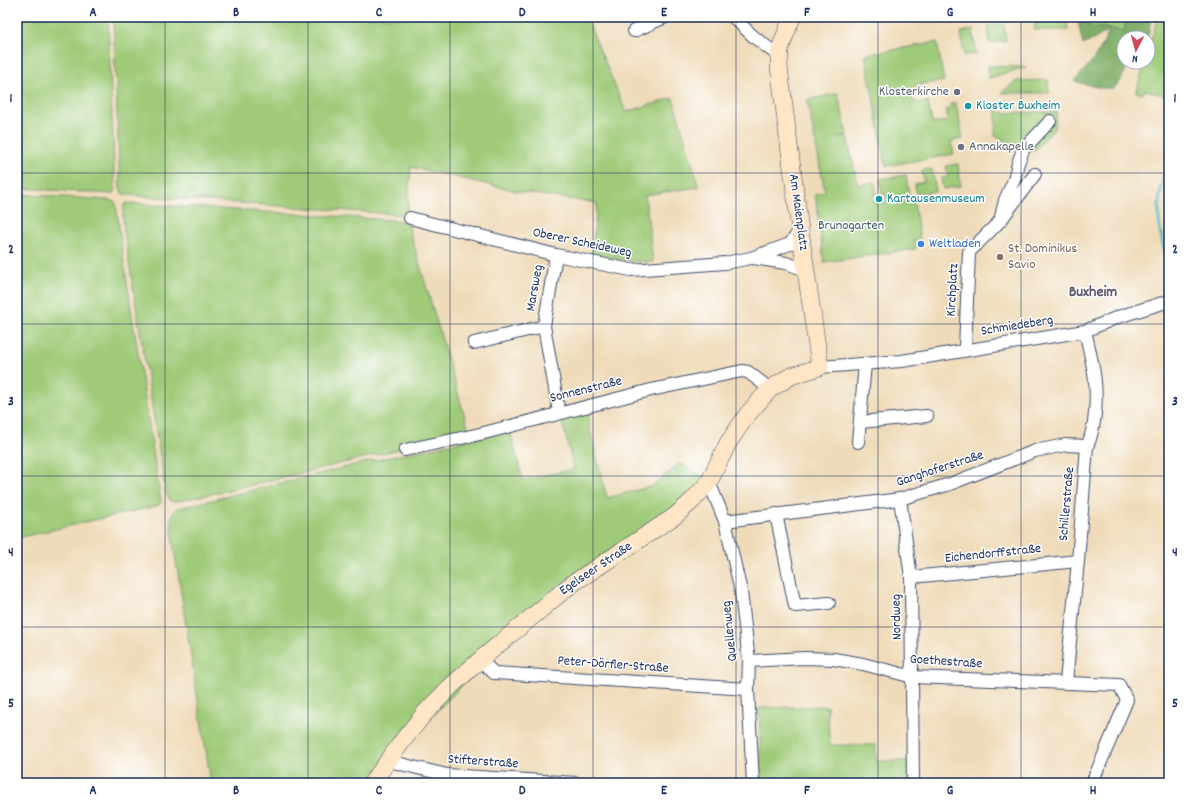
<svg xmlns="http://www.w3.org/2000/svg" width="1186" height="800" font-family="Dekko,sans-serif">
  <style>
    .green { fill: #9fca77; stroke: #5d7c6a }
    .forest { fill: #7fae68; stroke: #4d6e63 }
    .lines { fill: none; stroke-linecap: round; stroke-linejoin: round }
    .stream { stroke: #46b5c1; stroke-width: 3 }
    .street-casing { stroke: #3b496c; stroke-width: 14 }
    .secondary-casing { stroke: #3b496c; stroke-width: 18 }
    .street { stroke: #fff; stroke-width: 12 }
    .secondary { stroke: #fde5c5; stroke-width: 17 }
    .grid { fill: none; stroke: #1b2f5e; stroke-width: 1; stroke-opacity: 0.55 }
    .worship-dot { fill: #6b7280; stroke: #fff; stroke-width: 1.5 }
    .culture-dot { fill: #0f9aa8; stroke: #fff; stroke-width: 1.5 }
    .shop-dot { fill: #3f7fe0; stroke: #fff; stroke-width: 1.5 }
    .education-dot { fill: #8d6e63; stroke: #fff; stroke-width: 1.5 }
    .labels { text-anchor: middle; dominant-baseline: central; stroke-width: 3; stroke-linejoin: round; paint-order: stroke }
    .worship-label { font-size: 14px; fill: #5b616d; stroke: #fff; text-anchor: end }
    .culture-label { font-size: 14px; fill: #0d838f; stroke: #fff; text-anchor: start }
    .street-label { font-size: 14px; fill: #1b2f5e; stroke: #fff }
    .park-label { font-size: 14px; fill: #435e66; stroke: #fff }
    .shop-label { font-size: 14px; fill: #366cbe; stroke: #fff; text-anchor: start }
    .education-label { font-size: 14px; fill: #785e54; stroke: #fff; text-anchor: start }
    .quarter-label { font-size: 16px; font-weight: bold; fill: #645c75; stroke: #fff }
    .neatline { fill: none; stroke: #1b2f5e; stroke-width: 1.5 }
    .grid-label { font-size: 13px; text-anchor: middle; font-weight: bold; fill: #1b2f5e }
  </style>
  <rect width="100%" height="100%" fill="#fff"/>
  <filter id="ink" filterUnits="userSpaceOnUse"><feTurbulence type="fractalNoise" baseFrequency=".025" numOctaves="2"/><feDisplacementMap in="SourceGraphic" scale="8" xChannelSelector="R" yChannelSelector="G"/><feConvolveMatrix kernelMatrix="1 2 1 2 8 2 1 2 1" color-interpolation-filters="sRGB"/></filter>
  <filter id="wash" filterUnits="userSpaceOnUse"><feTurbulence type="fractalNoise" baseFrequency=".012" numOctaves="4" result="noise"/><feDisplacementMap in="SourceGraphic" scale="16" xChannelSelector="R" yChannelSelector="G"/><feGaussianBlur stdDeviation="0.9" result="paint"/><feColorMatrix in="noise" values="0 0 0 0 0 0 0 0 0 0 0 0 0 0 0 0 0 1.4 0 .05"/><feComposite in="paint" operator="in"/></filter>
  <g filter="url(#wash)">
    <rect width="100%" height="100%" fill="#efdbb9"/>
    <!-- green -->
    <g class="green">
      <polygon points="17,17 108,17 115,189 113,194 17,188"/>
      <polygon points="113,17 586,17 626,112 673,98 699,187 645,195 653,262 629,261 592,255 597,203 521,192 411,167 407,215 125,195 122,193 120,189"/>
      <polygon points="1078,17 1126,17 1125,31 1089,26"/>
      <polygon points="1158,17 1166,17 1165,21 1169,22 1169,97 1145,90 1143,94 1136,92 1145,62 1148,62 1148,50"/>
      <polygon points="1036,21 1067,21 1068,30 1034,30"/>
      <polygon points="1004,24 1006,41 989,43 988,26"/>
      <polygon points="973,30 976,54 964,55 961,32"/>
      <polygon points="937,42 944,81 916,85 912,93 913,100 918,103 928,102 932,123 948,121 946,109 951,108 950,104 956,103 963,139 951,141 954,154 886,166 865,55"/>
      <polygon points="988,66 1026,67 989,78"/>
      <polygon points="1048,80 1049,93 1001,93 1016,81"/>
      <polygon points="838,93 847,135 836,138 847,136 858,185 875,182 876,194 873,195 875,204 887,203 886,194 882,194 880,179 906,175 909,196 913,196 920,239 914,240 916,249 824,262 815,194 825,192 807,100"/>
      <polygon points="996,109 1002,113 1057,112 1054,129 1034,151 1005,141 995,136"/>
      <polygon points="958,164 961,186 943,189 941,178 948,177 946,166"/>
      <polygon points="932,169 936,191 916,194 915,184 924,182 922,170"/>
      <polygon points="17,194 108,200 115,202 116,204 123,256 161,502 159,505 156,506 17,538"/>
      <path d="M127,203l281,18 2,11 58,195 6,5c-101,22 -200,50 -301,70l-3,-1 -4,-7 -42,-263 -1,-14 1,-12z"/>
      <polygon points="589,411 589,426 607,498 653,486 680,463 706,478 693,494 568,579 365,783 211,783 173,542 171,518 175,509 371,461 510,431 523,480 574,469 561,418"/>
      <polygon points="827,706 830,745 876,745 876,761 910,761 909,783 761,783 759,708"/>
    </g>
    <!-- forest -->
    <path class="forest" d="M1077,17l12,9 35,5 2,-14h25l-2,16 -3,5h-22v24h5l-9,20 -6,6h-13l-27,-7c16,-16 28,-31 35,-51l-14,9 -12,6z"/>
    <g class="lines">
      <!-- stream -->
      <path class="stream" d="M1169,161c-5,14 -10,30 -10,46 -1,19 4,40 10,58"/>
    </g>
  </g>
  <g filter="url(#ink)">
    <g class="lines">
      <defs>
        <g id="street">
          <polyline points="733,17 754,37 779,56"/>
          <polyline points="634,31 665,17"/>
          <polyline points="1001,217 1005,200 1014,180 1018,163 1023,150 1050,121"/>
          <polyline points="410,218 556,255 631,270 725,263 751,258 790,244 800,230"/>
          <polyline points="556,255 544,326 559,412"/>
          <polyline points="753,258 786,263 806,270"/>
          <polyline points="474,343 544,326"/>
          <polyline points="965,349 969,252 1001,220 1035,174"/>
          <polyline points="820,367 902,361 1085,331 1118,317 1169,301"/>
          <polyline points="860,422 927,416"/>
          <polyline points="858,442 865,364"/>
          <polyline points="405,450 480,434 651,390 742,371 748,372 770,389"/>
          <polyline points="709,482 725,521 741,592 749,661 748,689 753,783"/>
          <polyline points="900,499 911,577 913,783"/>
          <polyline points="776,514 795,606 829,603"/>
          <polyline points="725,521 900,499 950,484 1035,451 1065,445 1087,446"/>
          <polyline points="911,577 1078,561"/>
          <polyline points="480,660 494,673 748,689"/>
          <polyline points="749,661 805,658 834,659 863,664 913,677 1119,685 1127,700 1092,783"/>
          <path d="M1066,682l12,-121 9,-115c4,-7 5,-15 7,-24 5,-34 -1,-58 -9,-91"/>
          <polyline points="388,761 447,775 576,783"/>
        </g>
        <polyline id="secondary" points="372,783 404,739 424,714 450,687 480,660 569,586 675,516 693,500 709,482 728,443 747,415 770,389 791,376 820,367 800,230 779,67 780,49 792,17"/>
      </defs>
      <!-- street casing -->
      <use href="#street" class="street-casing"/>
      <!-- secondary casing -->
      <use href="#secondary" class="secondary-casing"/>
      <!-- street -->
      <use href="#street" class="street"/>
      <!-- secondary -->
      <use href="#secondary" class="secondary"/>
    </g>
  </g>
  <!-- grid -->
  <path class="grid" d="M165,17v766M308,17v766M450,17v766M593,17v766M736,17v766M878,17v766M1021,17v766M17,173h1152M17,324h1152M17,476h1152M17,627h1152"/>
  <!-- markers -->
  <g class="worship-dot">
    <circle cx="957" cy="92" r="4"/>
    <circle cx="961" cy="147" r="4"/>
  </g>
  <g class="culture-dot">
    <circle cx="968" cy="106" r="4"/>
    <circle cx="879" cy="199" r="4"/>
  </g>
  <circle class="shop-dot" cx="921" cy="244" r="4"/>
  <circle class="education-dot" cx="1000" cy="257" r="4"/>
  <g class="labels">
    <!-- worship labels -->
    <g class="worship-label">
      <text x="949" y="92">Klosterkirche</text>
      <text x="969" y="147" text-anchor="start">Annakapelle</text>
    </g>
    <!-- culture labels -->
    <g class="culture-label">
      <text x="976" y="106">Kloster Buxheim</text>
      <text x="887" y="199">Kartausenmuseum</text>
    </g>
    <!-- street labels -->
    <g class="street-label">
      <text transform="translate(798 212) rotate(82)">Am Maienplatz</text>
      <text transform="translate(582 243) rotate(12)">Oberer Scheideweg</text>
      <text transform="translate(535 288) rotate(-80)">Marsweg</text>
      <text transform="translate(953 290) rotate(-87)">Kirchplatz</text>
      <text transform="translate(1017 326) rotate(-9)">Schmiedeberg</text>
      <text transform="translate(586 390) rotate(-14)">Sonnenstraße</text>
      <text transform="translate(940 469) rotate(-18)">Ganghoferstraße</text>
      <text transform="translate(1067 504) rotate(-85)">Schillerstraße</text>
      <text transform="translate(993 554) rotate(-6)">Eichendorffstraße</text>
      <text transform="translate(596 569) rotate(-34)">Egelseer Straße</text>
      <text transform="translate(897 617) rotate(-91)">Nordweg</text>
      <text transform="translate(730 631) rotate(-96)">Quellenweg</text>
      <text transform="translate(946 662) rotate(4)">Goethestraße</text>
      <text transform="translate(613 665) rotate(4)">Peter-Dörfler-Straße</text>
      <text transform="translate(483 762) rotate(4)">Stifterstraße</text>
    </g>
    <!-- park labels -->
    <g class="park-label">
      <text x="851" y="226">Brunogarten</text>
    </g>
    <!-- shop labels -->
    <g class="shop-label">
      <text x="929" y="244">Weltladen</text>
    </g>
    <!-- education labels -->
    <g class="education-label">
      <text x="1008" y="249">St. Dominikus<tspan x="1008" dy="16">Savio</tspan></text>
    </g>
    <!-- quarter labels -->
    <g class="quarter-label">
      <text x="1093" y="292">Buxheim</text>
    </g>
  </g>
  <!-- margin -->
  <rect width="1186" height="800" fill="none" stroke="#fff" stroke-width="44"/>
  <!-- north arrow -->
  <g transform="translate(1136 50) rotate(186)"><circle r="19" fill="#ffffff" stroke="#a4acbf"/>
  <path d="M0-3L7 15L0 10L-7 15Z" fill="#d1495b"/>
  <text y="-6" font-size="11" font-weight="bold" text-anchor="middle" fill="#1b2f5e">N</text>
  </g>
  <rect x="22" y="22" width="1142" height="756" class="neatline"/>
  <g class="grid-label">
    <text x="93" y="16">A</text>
    <text x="236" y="16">B</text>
    <text x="379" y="16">C</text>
    <text x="522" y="16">D</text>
    <text x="664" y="16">E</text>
    <text x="807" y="16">F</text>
    <text x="950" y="16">G</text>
    <text x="1093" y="16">H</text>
    <text x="11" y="102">1</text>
    <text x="1175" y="102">1</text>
    <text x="11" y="253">2</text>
    <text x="1175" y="253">2</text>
    <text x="11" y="405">3</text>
    <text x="1175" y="405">3</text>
    <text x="11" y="556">4</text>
    <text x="1175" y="556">4</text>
    <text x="11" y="707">5</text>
    <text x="1175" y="707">5</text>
    <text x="93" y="794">A</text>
    <text x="236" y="794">B</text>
    <text x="379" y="794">C</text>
    <text x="522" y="794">D</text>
    <text x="664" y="794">E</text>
    <text x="807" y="794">F</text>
    <text x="950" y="794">G</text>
    <text x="1093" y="794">H</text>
  </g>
</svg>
